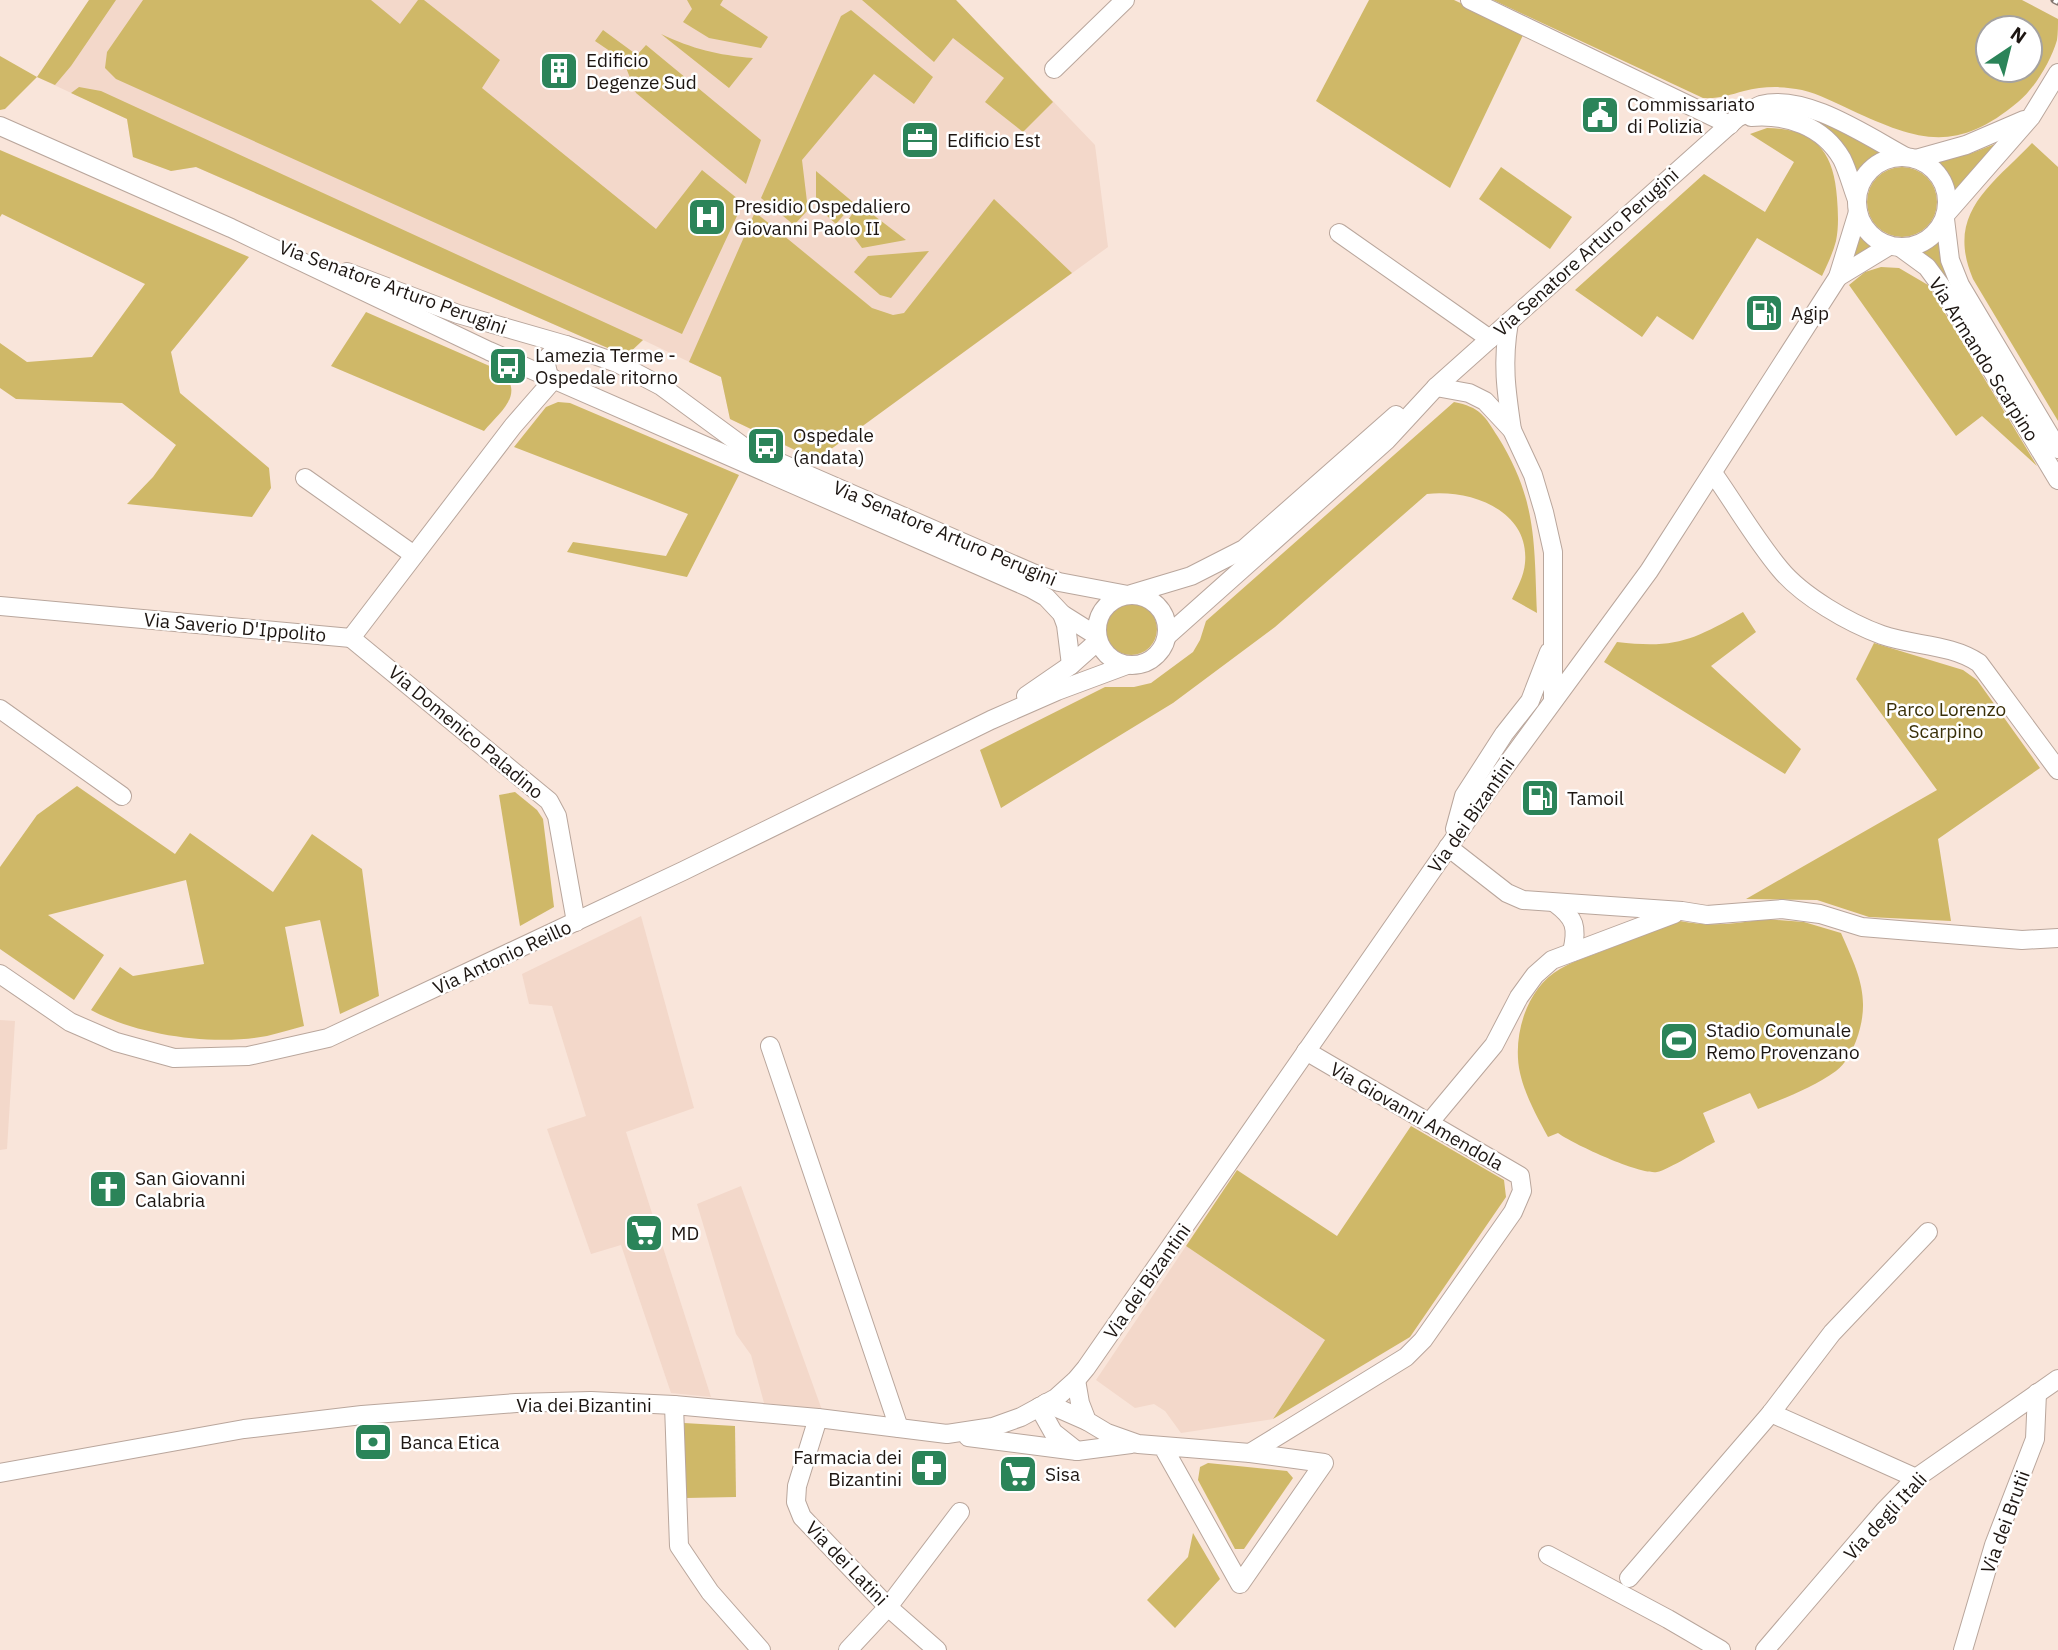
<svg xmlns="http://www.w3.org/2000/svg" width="2058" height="1650" font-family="'IBM Plex Sans',sans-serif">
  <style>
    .built { fill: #f3d8ca }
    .green { fill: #cfb868; fill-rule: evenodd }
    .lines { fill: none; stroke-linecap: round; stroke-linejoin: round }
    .minor-casing { stroke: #b9a69c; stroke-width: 20 }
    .minor { stroke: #fff; stroke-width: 18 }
    .rail-casing { stroke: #847770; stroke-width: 7 }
    .rail { stroke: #fff; stroke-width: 4.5; stroke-dasharray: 13; stroke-linecap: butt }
    .labels { text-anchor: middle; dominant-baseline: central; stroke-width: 5; stroke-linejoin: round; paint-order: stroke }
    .poi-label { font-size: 19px; fill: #1d1612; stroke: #fff; text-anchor: start }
    .street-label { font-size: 19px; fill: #1d1612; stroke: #fff }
    .park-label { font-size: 19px; fill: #3a3008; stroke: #fff }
  </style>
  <rect width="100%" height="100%" fill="#f9e5da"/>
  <!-- built -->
  <g class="built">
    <polygon points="89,0 956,0 1095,145 1108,247 816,460 730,419 721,377 643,340 626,356 196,167 171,171 133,157 127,119 37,77"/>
    <polygon points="641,916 694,1108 626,1132 711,1397 671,1393 621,1245 591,1254 547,1129 586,1116 552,1006 529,1004 522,974"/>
    <polygon points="0,1020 15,1021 7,1149 0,1150"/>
    <polygon points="741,1186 822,1410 764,1403 751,1355 736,1334 697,1204"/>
    <polygon points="1186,1246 1325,1340 1273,1419 1181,1433 1165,1411 1154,1404 1135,1408 1096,1380"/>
  </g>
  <!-- green -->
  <g class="green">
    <polygon points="89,0 116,0 71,66 55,85 37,77 5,109 0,110 0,56 37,77"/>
    <polygon points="143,0 371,0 400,24 418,0 424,0 500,60 482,88 656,229 702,170 743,203 682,334 116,79 105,68 107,52"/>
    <polygon points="687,0 723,0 720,5 768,37 761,48 709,38 683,22 692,9"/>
    <polygon points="862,0 956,0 1053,102 1023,132 985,102 1004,78 953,38 934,62"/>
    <polygon points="1369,0 1454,0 1524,33 1450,188 1316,101"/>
    <path d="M1493,0h529l36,19c0,6 0,14 -1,21 -6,21 -22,48 -39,62 -62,52 -100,39 -167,8 -15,-7 -32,-16 -49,-20 -19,-4 -39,-4 -58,1 -15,4 -25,8 -41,7zM2030,28v42h-42v-42z"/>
    <polygon points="851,10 933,77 914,104 874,74 802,160 808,210 794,225 761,198 841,16"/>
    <polygon points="603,30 637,55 646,45 761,140 746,184 636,93 623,60 595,41"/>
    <path d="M661,34c32,15 56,21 92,24l-24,30z"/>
    <polygon points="79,87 101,91 643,340 626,356 196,167 171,171 133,157 127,119 71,93"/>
    <path d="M1815,118l73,35c-15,5 -24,15 -32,29l-16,-38z"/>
    <path d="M1767,128c48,0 67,24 70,70 1,14 2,28 -1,43 -3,12 -9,24 -14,35l-65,-38 -64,102 -36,-24 -15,21 -67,-47 129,-116 61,38 29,-50 -44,-28z"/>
    <polygon points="2000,142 1955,195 1945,175 1933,162 1972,153"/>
    <path d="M2032,143l26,24v254l-85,-142c-28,-66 18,-93 59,-136z"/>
    <polygon points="0,150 249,257 171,352 180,393 269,468 271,488 252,517 127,504 153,477 176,445 122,403 16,399 0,388 0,343 27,362 92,357 145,284 2,214 0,217"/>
    <polygon points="1501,167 1572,217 1550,249 1479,199"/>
    <circle cx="1902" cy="202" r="35"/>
    <polygon points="816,171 854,203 836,224 816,206"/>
    <polygon points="994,199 1072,273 816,460 730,419 721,377 689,362 755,212 872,308 893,315 904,313"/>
    <polygon points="859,204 906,240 862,248 850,232 848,220"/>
    <polygon points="1858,228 1876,246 1852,259"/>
    <polygon points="1940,236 1952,286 1934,265 1916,251 1925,247"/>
    <polygon points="929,251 891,298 880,295 854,272 868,256"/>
    <polygon points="1881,267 1899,268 1928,285 2037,466 1982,416 1956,436 1849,285 1865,272"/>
    <path d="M366,312l135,59c25,23 -1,41 -17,60l-153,-65z"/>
    <polygon points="558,402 570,403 739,475 687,577 567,552 573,542 666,556 688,514 514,447 546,407"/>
    <path d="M1454,402c26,5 31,14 44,35 39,63 36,105 39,176l-25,-14c5,-11 12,-23 13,-36 5,-53 -55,-74 -98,-69l-152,133 -102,76 -172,105 -21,-58 125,-63h29l17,-4 42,-31 7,-12 6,-19z"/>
    <circle cx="1131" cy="629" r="26"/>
    <path d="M1743,612l13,20 -45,34 90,83 -16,25 -181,-112 13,-20c59,7 76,-2 126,-30z"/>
    <polygon points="1874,643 1963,670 1977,680 2040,768 1938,839 1951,921 1869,917 1817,900 1746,899 1937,790 1856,679"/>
    <path d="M77,786l98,68 15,-21 83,59 39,-58 50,35 17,127 -39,18 -20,-94 -35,7 19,99c-12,3 -24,7 -37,10 -53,10 -128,0 -176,-26l29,-43 13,9 71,-12 -18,-84 -138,35 56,40 -30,45 -74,-51v-82l37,-52z"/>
    <polygon points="515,792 537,810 543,819 554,907 520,926 499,795"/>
    <path d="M1765,919l39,3 37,11c17,39 31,65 15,108 -5,12 -10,22 -20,30 -23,17 -52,27 -78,38l-8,-16 -47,20 12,29c-12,6 -47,28 -58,30 -17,3 -84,-28 -99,-39l-10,4c-11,-20 -23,-42 -28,-64 -8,-36 6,-85 40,-104 12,-7 27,-12 40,-17 27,-10 53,-21 80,-31 29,6 56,3 85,-2z"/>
    <polygon points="1411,1126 1504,1180 1506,1197 1410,1337 1273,1419 1325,1340 1186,1246 1237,1170 1337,1236"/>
    <polygon points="684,1423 735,1426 736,1497 686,1498"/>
    <polygon points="1208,1463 1287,1471 1293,1478 1244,1549 1235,1549 1198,1480 1200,1467"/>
    <polygon points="1193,1533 1220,1579 1175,1628 1147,1600 1188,1557"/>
  </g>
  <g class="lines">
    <defs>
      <g id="minor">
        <polyline points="1470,0 1730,125"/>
        <polyline points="1054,69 1125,0"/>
        <path d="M1751,117c36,-3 72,9 91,42 6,12 10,28 15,41"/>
        <polyline points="0,126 231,228 489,351 1030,588 1046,597 1062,614 1097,636"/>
        <circle cx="1902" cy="202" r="45"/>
        <polyline points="1916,159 1966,145 2024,120"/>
        <polyline points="1947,213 2031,117 2058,73"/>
        <polyline points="1945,219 1950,260 1960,285 2058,449"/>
        <polyline points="1339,233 1490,339"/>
        <polyline points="1901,248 1927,267 1941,286 2058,480"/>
        <polyline points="347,272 458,314 566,345 617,363 661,386 744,447 1035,574 1059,582 1128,595"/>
        <polyline points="1838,277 1889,246"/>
        <path d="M1509,322c-7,41 -3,68 3,108"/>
        <polyline points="549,377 545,360 556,349 566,345"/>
        <polyline points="1436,387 1469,393 1485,401 1512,430 1533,475 1544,512 1553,552 1553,701"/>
        <path d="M1713,473c22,31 42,66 67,96 22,27 69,54 102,66 32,11 69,9 97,28l79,107"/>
        <polyline points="305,478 414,555"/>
        <polyline points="1131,594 1191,576 1244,549 1396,415"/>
        <circle cx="1132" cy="630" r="35"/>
        <polyline points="0,606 351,638 513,426 554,379"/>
        <polyline points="1062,614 1066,625 1071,665"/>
        <path d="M1167,636l220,-196 49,-53 301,-269c8,-4 16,-10 24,-13 44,-12 106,31 145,52"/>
        <polyline points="351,638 549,801 557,816 576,922"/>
        <polyline points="1026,696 1071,665 1098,641"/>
        <polyline points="0,709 122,796"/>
        <polyline points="1455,829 1464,796 1504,734 1530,701 1549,652"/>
        <polyline points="1448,847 1507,893 1523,900 1682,911 1707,915 1782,909 1820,914 1862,927 2022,940 2058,938"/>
        <path d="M1555,903c20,15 23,24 17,49"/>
        <polyline points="0,974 70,1022 116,1042 174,1058 248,1056 328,1038 683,871 991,720 1057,691 1127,665"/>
        <polyline points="770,1046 899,1428"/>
        <polyline points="1429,1123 1494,1045 1519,997 1535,975 1552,960 1674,914"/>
        <polyline points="1076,1380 1080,1403 1087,1421 1107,1433 1138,1444 1250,1453 1324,1463 1240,1584 1163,1447"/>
        <polyline points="1046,1403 1087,1421"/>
        <polyline points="674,1405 679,1546 710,1592 761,1650"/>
        <polyline points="1039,1407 1053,1432 1077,1451"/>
        <polyline points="1771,1413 1916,1478"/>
        <polyline points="818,1418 797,1486 796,1502 802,1517 888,1607 937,1650"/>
        <polyline points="968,1437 1077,1451 1131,1444"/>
        <polyline points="1250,1453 1406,1357 1423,1340 1513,1212 1522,1191 1520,1176 1306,1051"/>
        <polyline points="0,1473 244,1429 362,1415 516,1403 591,1401 674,1405 818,1418 947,1434 993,1427 1021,1417 1056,1398 1076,1380 1086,1368 1486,793 1649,571 1838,277 1858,212"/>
        <polyline points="1548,1555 1668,1619 1721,1650"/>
        <polyline points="1629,1578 1771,1413 1832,1333 1928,1232"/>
        <polyline points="848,1650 888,1607 960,1512"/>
        <polyline points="1765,1650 1884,1511 1916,1478 2058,1379"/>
        <polyline points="1963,1650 1994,1545 2035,1439 2037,1393"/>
      </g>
    </defs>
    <!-- minor casing -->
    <use href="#minor" class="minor-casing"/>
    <!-- minor -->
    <use href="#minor" class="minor"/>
    <defs>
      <polyline id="rail" points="2054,0 2058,2"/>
    </defs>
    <!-- rail casing -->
    <use href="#rail" class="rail-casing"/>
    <!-- rail -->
    <use href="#rail" class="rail"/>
  </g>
  <!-- icons -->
  <defs>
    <symbol id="building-square" viewBox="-11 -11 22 22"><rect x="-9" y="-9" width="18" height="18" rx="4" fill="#2b8459" stroke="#fff"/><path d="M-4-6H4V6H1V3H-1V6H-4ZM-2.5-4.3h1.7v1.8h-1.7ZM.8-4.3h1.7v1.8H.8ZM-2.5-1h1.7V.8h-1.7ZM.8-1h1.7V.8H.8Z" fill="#fff"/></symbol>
    <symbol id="civic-square" viewBox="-11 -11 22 22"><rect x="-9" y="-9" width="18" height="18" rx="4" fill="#2b8459" stroke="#fff"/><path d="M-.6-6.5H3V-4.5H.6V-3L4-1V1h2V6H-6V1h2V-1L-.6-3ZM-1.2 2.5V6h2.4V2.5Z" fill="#fff"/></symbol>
    <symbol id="office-square" viewBox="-11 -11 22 22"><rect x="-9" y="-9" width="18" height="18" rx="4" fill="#2b8459" stroke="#fff"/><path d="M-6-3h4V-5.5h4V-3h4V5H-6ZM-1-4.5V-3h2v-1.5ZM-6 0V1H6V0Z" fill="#fff"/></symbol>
    <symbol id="hospital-square" viewBox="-11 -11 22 22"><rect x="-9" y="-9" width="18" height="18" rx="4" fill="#2b8459" stroke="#fff"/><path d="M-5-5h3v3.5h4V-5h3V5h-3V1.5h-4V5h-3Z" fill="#fff"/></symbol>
    <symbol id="fuel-square" viewBox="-11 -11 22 22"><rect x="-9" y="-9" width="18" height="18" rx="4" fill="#2b8459" stroke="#fff"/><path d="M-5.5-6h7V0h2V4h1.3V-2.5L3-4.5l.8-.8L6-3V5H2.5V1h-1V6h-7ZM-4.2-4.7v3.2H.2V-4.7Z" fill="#fff"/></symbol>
    <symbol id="bus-square" viewBox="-11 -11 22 22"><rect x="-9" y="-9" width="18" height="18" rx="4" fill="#2b8459" stroke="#fff"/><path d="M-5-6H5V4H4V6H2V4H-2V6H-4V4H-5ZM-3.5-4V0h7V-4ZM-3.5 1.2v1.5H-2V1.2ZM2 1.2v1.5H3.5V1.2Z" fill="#fff"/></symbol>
    <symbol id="stadium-square" viewBox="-11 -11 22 22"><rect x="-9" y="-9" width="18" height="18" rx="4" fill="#2b8459" stroke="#fff"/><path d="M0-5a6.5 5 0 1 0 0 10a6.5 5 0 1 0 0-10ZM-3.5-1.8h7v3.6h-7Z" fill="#fff"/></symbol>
    <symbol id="church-square" viewBox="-11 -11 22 22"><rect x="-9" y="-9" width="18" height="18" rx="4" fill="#2b8459" stroke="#fff"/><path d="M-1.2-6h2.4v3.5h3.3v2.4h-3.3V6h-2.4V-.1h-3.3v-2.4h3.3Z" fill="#fff"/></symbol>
    <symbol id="supermarket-square" viewBox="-11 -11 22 22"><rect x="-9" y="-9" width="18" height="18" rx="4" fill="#2b8459" stroke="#fff"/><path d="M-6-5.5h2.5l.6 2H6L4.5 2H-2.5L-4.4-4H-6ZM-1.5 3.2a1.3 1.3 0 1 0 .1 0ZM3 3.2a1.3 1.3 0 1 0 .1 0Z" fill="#fff"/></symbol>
    <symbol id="bank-square" viewBox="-11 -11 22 22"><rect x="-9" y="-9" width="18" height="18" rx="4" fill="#2b8459" stroke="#fff"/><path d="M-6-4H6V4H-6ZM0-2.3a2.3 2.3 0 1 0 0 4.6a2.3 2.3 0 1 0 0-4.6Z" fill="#fff"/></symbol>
    <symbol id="pharmacy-square" viewBox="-11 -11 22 22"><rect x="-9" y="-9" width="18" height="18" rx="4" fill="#2b8459" stroke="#fff"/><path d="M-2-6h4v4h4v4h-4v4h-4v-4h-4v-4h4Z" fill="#fff"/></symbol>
  </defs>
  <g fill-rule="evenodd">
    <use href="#building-square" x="537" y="49" width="44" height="44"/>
    <use href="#civic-square" x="1578" y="93" width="44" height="44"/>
    <use href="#office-square" x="898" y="118" width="44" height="44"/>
    <use href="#hospital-square" x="685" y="195" width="44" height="44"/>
    <use href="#fuel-square" x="1742" y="291" width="44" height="44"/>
    <use href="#bus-square" x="486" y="344" width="44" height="44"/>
    <use href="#bus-square" x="744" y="424" width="44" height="44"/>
    <use href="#fuel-square" x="1518" y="776" width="44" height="44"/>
    <use href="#stadium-square" x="1657" y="1019" width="44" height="44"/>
    <use href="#church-square" x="86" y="1167" width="44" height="44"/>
    <use href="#supermarket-square" x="622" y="1211" width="44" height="44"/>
    <use href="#bank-square" x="351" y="1420" width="44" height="44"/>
    <use href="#pharmacy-square" x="907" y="1446" width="44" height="44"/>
    <use href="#supermarket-square" x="996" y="1452" width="44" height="44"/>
  </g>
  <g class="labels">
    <!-- poi labels -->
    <g class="poi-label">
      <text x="586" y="60">Edificio<tspan x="586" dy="22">Degenze Sud</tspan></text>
      <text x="1627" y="104">Commissariato<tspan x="1627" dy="22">di Polizia</tspan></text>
      <text x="947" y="140">Edificio Est</text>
      <text x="734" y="206">Presidio Ospedaliero<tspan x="734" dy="22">Giovanni Paolo II</tspan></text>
      <text x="1791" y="313">Agip</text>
      <text x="535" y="355">Lamezia Terme -<tspan x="535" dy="22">Ospedale ritorno</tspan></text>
      <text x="793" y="435">Ospedale<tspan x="793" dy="22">(andata)</tspan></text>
      <text x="1567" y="798">Tamoil</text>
      <text x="1706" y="1030">Stadio Comunale<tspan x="1706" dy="22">Remo Provenzano</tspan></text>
      <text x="135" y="1178">San Giovanni<tspan x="135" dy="22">Calabria</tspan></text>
      <text x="671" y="1233">MD</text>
      <text x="400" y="1442">Banca Etica</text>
      <text x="902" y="1457" text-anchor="end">Farmacia dei<tspan x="902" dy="22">Bizantini</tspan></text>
      <text x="1045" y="1474">Sisa</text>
    </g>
    <!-- street labels -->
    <g class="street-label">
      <text transform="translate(1586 252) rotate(-42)">Via Senatore Arturo Perugini</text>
      <text transform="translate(393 287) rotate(20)">Via Senatore Arturo Perugini</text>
      <text transform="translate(1984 359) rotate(58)">Via Armando Scarpino</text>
      <text transform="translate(945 533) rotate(23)">Via Senatore Arturo Perugini</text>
      <text transform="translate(235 627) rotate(5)">Via Saverio D'Ippolito</text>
      <text transform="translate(466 732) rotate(40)">Via Domenico Paladino</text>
      <text transform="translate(1471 815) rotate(-55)">Via dei Bizantini</text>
      <text transform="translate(502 957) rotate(-25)">Via Antonio Reillo</text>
      <text transform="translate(1417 1116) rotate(30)">Via Giovanni Amendola</text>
      <text transform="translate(1147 1281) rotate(-55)">Via dei Bizantini</text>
      <text x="584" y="1405">Via dei Bizantini</text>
      <text transform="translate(1885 1516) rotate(-47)">Via degli Itali</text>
      <text transform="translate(2005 1522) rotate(-70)">Via dei Brutii</text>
      <text transform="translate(847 1563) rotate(46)">Via dei Latini</text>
    </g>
    <!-- park labels -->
    <g class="park-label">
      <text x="1946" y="709">Parco Lorenzo<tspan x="1946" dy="22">Scarpino</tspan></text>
    </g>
  </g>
  <!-- north arrow -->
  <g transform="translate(2009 49) rotate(35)"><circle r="33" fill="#ffffff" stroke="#a5a2a0" stroke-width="2"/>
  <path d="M0-5L12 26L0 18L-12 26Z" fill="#2b8459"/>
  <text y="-10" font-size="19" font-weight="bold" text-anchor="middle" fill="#1d1612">N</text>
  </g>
</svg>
